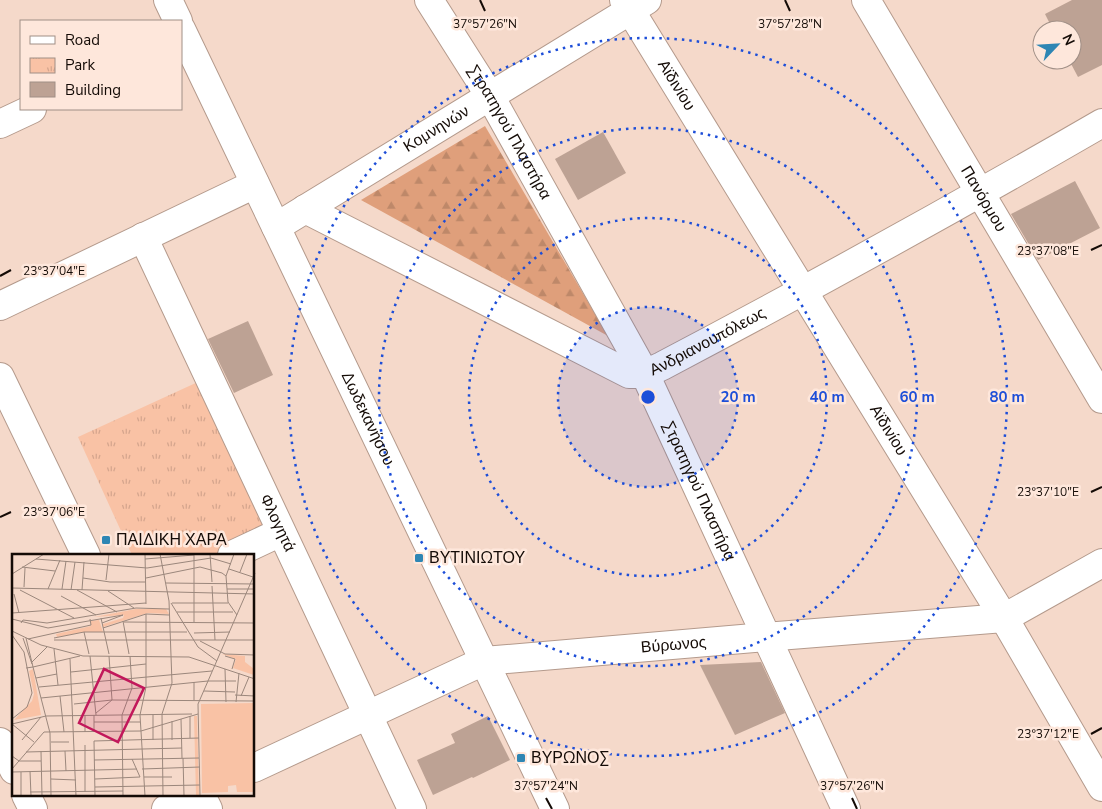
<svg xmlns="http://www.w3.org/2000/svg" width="1102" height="809" font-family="'Nunito Sans',sans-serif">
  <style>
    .forest { fill: url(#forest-firs) }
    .park { fill: url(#park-tufts) }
    .building { fill: #bda294 }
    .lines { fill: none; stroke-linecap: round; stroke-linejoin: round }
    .minor-casing { stroke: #b49a8c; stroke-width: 30 }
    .tertiary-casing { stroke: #b49a8c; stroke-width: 30 }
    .minor { stroke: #fff; stroke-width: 28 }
    .tertiary { stroke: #fff; stroke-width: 28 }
    .ticks { fill: none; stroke: #140b06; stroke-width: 2 }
    .ring { fill: none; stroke: #1d4ed8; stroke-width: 2.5; stroke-dasharray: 2.5 5 }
    .poi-dot { fill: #2e86b4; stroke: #fee7db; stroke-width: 2 }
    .labels { text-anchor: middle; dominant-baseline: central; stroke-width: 5; stroke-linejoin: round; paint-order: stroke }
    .street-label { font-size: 16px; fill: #140b06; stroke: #fee7db }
    .poi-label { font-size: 16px; fill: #140b06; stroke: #fee7db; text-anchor: start }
    .inset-road { fill: none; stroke: #9b877c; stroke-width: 1 }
    .view { fill: #c2185b; fill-opacity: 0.15; stroke: #c2185b; stroke-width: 2.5 }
    .inset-edge { fill: none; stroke: #140b06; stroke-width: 2.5 }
    .ticks-label { font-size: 12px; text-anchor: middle; fill: #140b06; stroke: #fee7db; stroke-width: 5; stroke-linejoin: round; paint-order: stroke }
    .centre { fill: #1d4ed8; stroke: #fee7db; stroke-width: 2.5 }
    .ring-label { font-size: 15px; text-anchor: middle; font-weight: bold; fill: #1d4ed8; stroke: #fee7db; stroke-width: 5; stroke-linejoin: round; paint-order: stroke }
  </style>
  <defs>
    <pattern id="forest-firs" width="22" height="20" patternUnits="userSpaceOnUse" patternTransform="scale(1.25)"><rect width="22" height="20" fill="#df9f7b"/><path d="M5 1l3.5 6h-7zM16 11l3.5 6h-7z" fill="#be8869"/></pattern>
    <pattern id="park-tufts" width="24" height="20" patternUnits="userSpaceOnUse" patternTransform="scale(1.25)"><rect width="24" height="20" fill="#f9c2a5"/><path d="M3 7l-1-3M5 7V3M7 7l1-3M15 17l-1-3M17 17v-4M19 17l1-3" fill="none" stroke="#d5a58d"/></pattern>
  </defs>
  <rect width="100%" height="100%" fill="#f5d9ca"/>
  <!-- forest -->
  <polygon class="forest" points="485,126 608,336 361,200"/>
  <!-- park -->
  <polygon class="park" points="200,381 268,530 213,555 132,555 78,437"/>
  <!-- building -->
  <g class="building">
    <polygon points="1072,0 1102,0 1102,65 1078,77 1069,60 1072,60 1072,30 1053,30 1045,14"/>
    <polygon points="603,132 626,173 578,200 555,159"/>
    <polygon points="1075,181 1100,228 1038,260 1011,214"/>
    <polygon points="248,321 273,375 234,393 208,339"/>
    <polygon points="761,662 785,713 735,735 700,665"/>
    <polygon points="488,716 510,760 473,778 472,777 433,795 417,760 455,743 451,734"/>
  </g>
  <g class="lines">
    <defs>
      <g id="minor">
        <path id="s1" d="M429,0l61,96 155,278 201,435"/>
        <path id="s2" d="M624,0l380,618 98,169"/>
        <path id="s3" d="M866,0l236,399"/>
        <polyline points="0,124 32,109"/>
        <path id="s4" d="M305,209l324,165h16l17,-8c148,-78 295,-159 440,-243"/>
        <path id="s5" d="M276,227l371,-227"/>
        <path id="s6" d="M143,237l269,572"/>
        <polyline points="0,306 255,184"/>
        <polyline points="232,555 281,532"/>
        <polyline points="0,742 14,770"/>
        <path id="s7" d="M254,768l230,-107 281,-24 239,-19 98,-55"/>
        <polyline points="26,795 33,809"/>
        <polyline points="166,809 195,795"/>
      </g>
      <g id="tertiary">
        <polyline points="168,0 178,21"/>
        <path id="s8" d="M181,29l374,780"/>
        <polyline points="0,377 86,555"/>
        <polyline points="201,795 208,809"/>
      </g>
    </defs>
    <!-- minor casing -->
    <use href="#minor" class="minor-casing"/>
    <!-- tertiary casing -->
    <use href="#tertiary" class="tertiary-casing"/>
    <!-- minor -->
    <use href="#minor" class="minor"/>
    <!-- tertiary -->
    <use href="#tertiary" class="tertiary"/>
  </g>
  <!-- ticks -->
  <path class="ticks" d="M480,0l5,11M785,0l5,11M1091,250l11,-5M0,276l11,-6M1091,492l11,-5M0,517l11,-5M1091,734l11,-6M546,798l6,11M852,798l5,11"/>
  <!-- distance rings -->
  <circle cx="648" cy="397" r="90" fill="#1d4ed8" fill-opacity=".12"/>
  <g class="ring">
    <circle cx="648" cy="397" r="90"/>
    <circle cx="648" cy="397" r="179"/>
    <circle cx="648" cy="397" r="269"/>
    <circle cx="648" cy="397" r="359"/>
  </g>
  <!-- markers -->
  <g class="poi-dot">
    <rect x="101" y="535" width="10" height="10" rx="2.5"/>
    <rect x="414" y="553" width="10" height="10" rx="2.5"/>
    <rect x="516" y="753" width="10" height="10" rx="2.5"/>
  </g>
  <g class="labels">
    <!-- street labels -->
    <g class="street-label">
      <text stroke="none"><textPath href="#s2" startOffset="100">Αϊδινίου</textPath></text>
      <text stroke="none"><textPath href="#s5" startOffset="188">Κομνηνών</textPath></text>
      <text stroke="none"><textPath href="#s1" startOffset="155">Στρατηγού Πλαστήρα</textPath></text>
      <text stroke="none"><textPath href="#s3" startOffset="231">Πανόρμου</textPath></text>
      <text stroke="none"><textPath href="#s4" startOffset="450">Ανδριανουπόλεως</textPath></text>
      <text stroke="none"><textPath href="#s8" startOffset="432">Δωδεκανήσου</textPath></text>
      <text stroke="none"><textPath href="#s2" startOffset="505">Αϊδινίου</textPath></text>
      <text stroke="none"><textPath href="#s1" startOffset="561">Στρατηγού Πλαστήρα</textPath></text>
      <text stroke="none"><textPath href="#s6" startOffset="316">Φλογητά</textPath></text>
      <text stroke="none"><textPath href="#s7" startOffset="444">Βύρωνος</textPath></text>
    </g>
    <!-- poi labels -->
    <g class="poi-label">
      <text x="116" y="540">ΠΑΙΔΙΚΗ ΧΑΡΑ</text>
      <text x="429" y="558">ΒΥΤΙΝΙΩΤΟΥ</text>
      <text x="531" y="758">ΒΥΡΩΝΟΣ</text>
    </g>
  </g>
  <!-- overview -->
  <g transform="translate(12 554)">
    <rect width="242" height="242" fill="#f5d9ca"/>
    <path d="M21,115l8,46 -27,5 18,-19 2,-7 -5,-23zM182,162h3l2,79h-3z" fill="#f9c2a5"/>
    <path d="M242,149v89h-17l-1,-7 -8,1v6l-26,1 -1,-89z" fill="#f9c2a5"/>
    <path d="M124,55h30l3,5 -21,-1 -45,14v-3l20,-6 1,-3 -30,2zM87,66l4,12h-19l-27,5 -1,-3 35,-8 -1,-5zM210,100l23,2v6l9,7v6l-21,-7 3,-9z" fill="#f9c2a5"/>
    <path class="inset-road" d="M133,0l1,50M148,0l9,47 3,82 -10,31 1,82M198,0l2,28M24,5l111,9 64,-10 20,6M133,5l49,-4M10,13l33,4M217,15l24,8M228,18l7,-18M0,20l32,-20M214,22l8,-22M71,24l27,4h36M134,24l54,-11 22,6 4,3 2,26 9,13M94,26l3,-26M154,29l89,1M200,32l3,54M12,33l1,-19M0,34l243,6M36,35l12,-29M50,35l4,-28M215,35h28M8,36l54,28M59,36l4,-28M65,36l40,22M70,36l2,-28M96,37l26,17M2,40l5,19M49,42l35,19M159,49l27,44 19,14M160,49h56M165,58h56M0,59l134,-10M89,64l8,36M0,65l36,9 75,-13 -21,8M111,67l6,33M112,68l131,1M182,68v-68M9,69l2,-3 24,3 89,-15 33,1M91,74l43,-14 23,1M0,77l29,14 42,11 106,1 66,22M72,78l5,22M182,79l36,-1M0,81l12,17 8,41 -5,14 -15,12M11,84l9,26M42,84l30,-6h103M16,85l63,-14 -1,-6M42,86h201M188,87l25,13 30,1M42,95l4,36M78,102l6,59M213,102l10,3 -3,10M58,105l6,137M20,108l15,-15M14,114l7,-1 -7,-29M213,115l1,33M59,118l75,-8M24,124l21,-4M182,128v18M27,133l173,-16M192,137l31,1M223,141l20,1M48,142l4,36M229,142l8,-19M29,144l167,-17h28M224,148l3,-29M62,150l38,-4 143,1M84,159l16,-13 -3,-44M141,160v26M73,161v17M82,161v17M178,162v22M169,165l1,39M160,167v19M82,168h46M0,170l34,-8 146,-2M0,170l22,18M10,186l19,-23M39,188h18M73,191v47M29,197l1,45M53,197l1,20M14,198l156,-4M0,202l7,5h22M171,204l1,38M82,206l105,-2M0,215l32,-37 97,-1 57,-17M130,215l58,-2M18,217l1,25M0,218l125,-3M9,218v24M132,223h28M39,225l25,1M83,225l45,-2 -8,-18M83,233l105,-2M18,238l93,-1M39,242l-1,-63 -17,-66 47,-11M83,242l-1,-55 105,-3M111,242l-1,-81 10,-27 -2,-32M133,242l-5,-81 6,-28v-73M188,242l-2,-92 57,-131"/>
    <path class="view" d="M92,115l40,19 -26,54 -39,-19z"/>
    <rect width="242" height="242" class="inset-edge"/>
  </g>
  <g class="ticks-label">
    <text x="485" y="28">37°57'26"N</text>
    <text x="790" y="28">37°57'28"N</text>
    <text x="1048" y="255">23°37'08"E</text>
    <text x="54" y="275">23°37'04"E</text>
    <text x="1048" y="496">23°37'10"E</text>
    <text x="54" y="516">23°37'06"E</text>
    <text x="1048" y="738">23°37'12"E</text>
    <text x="546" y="790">37°57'24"N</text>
    <text x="852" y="790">37°57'26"N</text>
  </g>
  <circle cx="648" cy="397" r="8" class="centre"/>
  <g class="ring-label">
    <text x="738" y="402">20 m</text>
    <text x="827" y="402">40 m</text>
    <text x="917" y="402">60 m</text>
    <text x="1007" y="402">80 m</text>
  </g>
  <!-- legend -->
  <rect x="20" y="20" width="162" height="90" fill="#fee7db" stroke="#a08f86"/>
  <rect x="30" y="36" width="25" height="8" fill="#ffffff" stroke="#a08f86"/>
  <text x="65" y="45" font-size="15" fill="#140b06">Road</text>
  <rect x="30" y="58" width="25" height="15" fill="url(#park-tufts)" stroke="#a08f86"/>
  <text x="65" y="70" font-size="15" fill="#140b06">Park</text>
  <rect x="30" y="82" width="25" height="15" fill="#bda294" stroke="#a08f86"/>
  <text x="65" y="95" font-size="15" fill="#140b06">Building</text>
  <!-- north arrow -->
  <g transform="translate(1057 45) rotate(65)"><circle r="24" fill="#fee7db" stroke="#a08f86"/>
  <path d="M0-4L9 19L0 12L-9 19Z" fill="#2e86b4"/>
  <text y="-8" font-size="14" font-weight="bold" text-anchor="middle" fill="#140b06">N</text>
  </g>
</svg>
